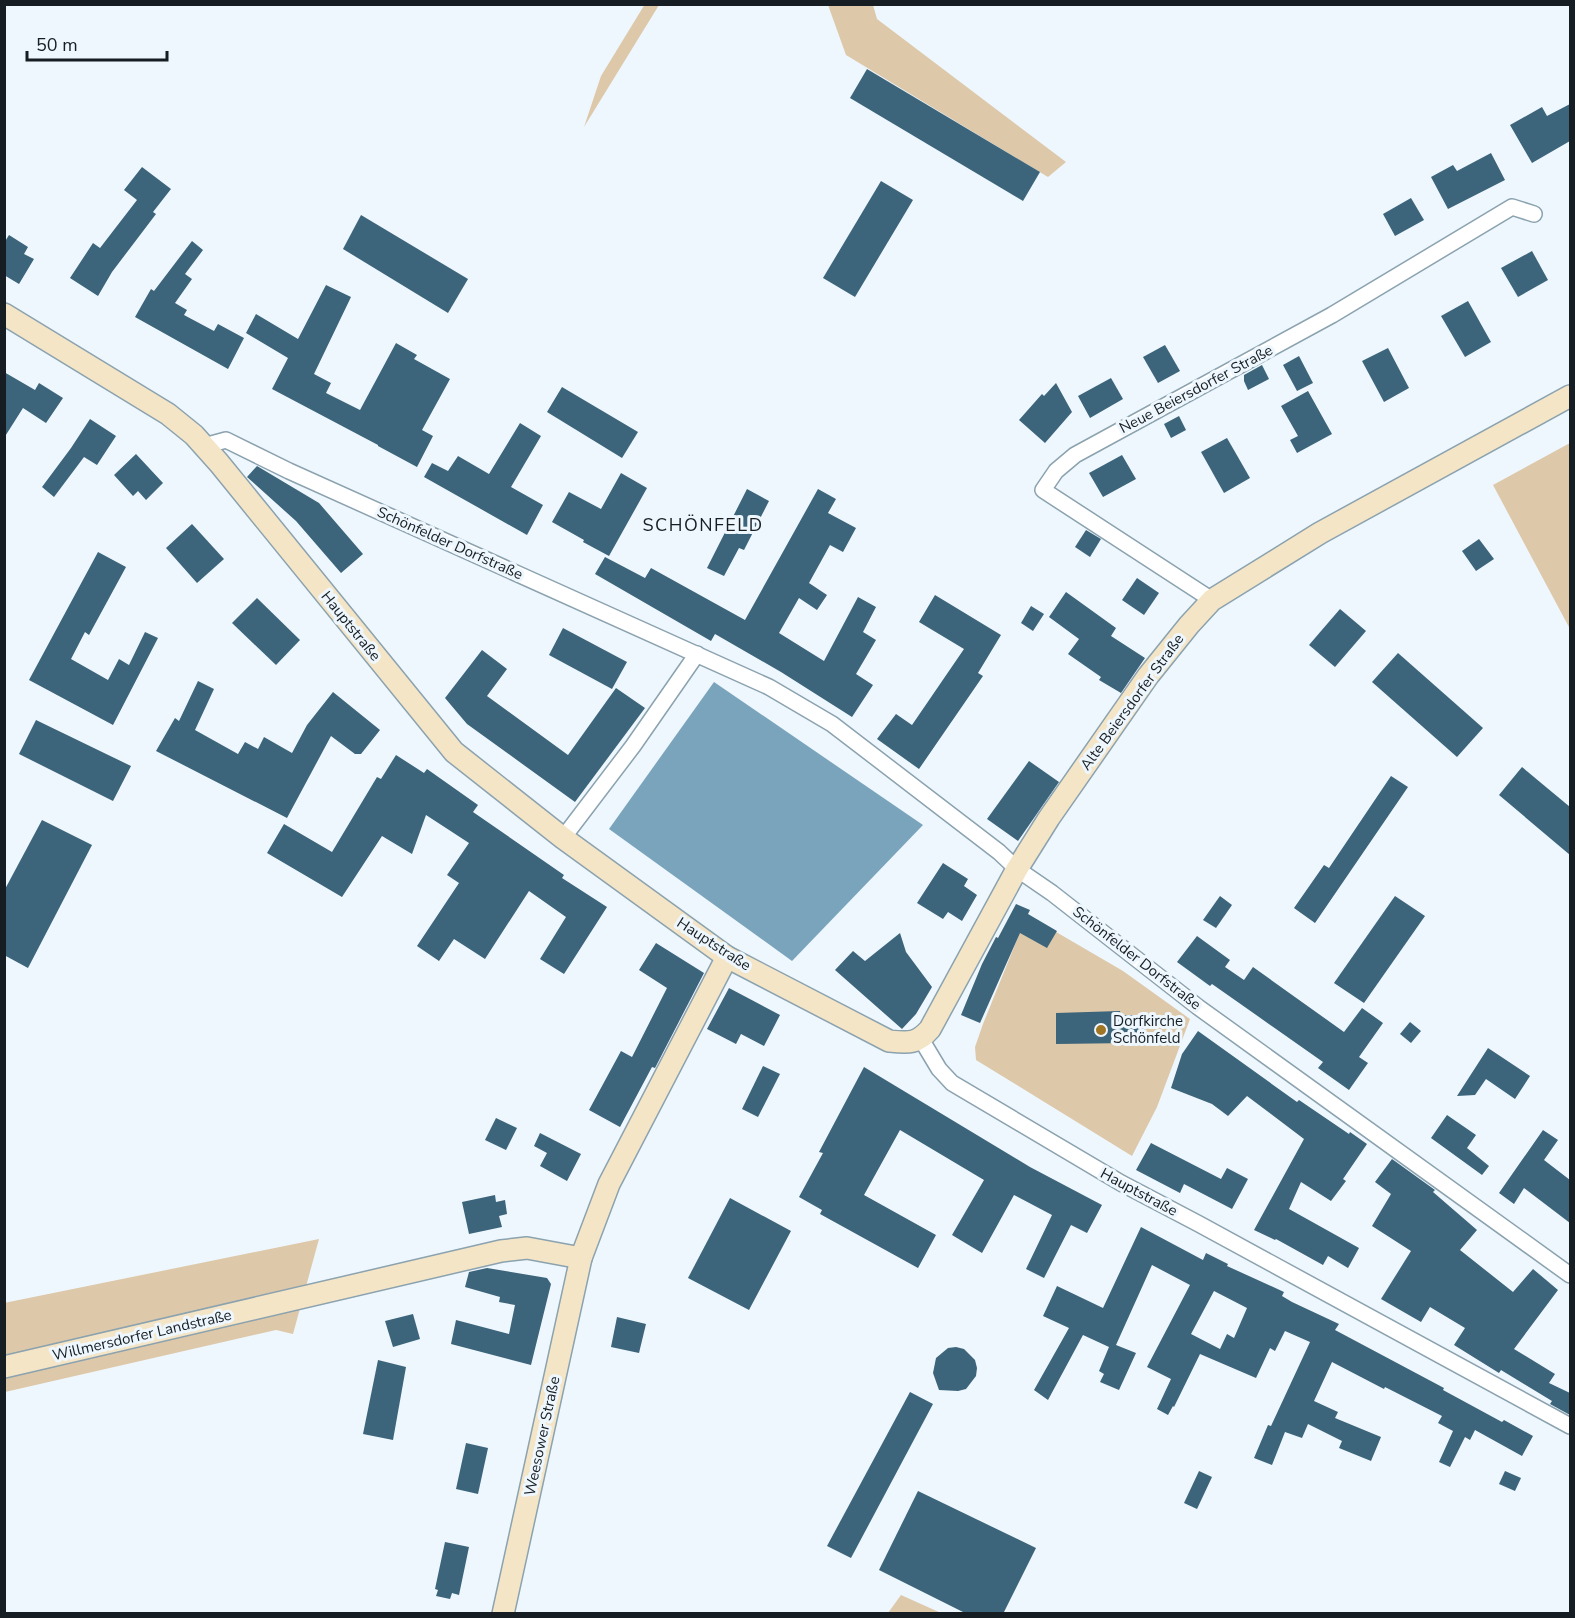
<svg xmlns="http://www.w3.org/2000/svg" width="1575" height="1618" font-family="'Nunito Sans',sans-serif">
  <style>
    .green { fill: #ddc8a9 }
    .water { fill: #7aa4bc }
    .building { fill: #3c647a; fill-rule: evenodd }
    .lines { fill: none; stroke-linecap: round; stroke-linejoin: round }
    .street-casing { stroke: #8ba2af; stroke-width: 18 }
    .secondary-casing { stroke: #8ba2af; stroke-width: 24 }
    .street { stroke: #fff; stroke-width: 15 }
    .secondary { stroke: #f5e5c7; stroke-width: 21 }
    .poi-dot { fill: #a07524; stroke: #eef7fd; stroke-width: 2 }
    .labels { text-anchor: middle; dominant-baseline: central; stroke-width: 6; stroke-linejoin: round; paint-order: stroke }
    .street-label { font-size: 15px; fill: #161e23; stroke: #eef7fd }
    .poi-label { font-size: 15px; fill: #161e23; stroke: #eef7fd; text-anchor: start }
    .quarter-label { font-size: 18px; letter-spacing: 1.5px; fill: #161e23; stroke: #eef7fd }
  </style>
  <rect width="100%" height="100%" fill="#eef7fd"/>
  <!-- green -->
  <g class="green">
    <polygon points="645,4 659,5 584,127 601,76"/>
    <polygon points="828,5 873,5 877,19 1066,162 1048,177 846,55"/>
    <polygon points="1570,443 1570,629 1493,485"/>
    <polygon points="1027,915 1123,971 1190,1019 1157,1107 1132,1156 976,1060 975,1047 983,1024"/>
    <polygon points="319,1239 293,1334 276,1330 5,1392 4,1303"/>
    <polygon points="901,1595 941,1613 888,1613"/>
  </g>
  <!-- water -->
  <polygon class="water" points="714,682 923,825 792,961 609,829"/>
  <!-- building -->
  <g class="building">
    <polygon points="867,69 1040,172 1023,201 850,98"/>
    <polygon points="1570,104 1570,141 1532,163 1510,125 1542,107 1547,116"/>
    <polygon points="1491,153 1505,180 1448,209 1431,177 1453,165 1457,171"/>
    <polygon points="142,167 171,189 153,212 156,214 112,272 98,296 70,278 93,243 100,248 137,200 124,190"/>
    <polygon points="881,181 913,200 855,297 823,278"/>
    <polygon points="1411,198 1424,220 1395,236 1383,214"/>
    <polygon points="361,215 468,279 448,313 343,249"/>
    <polygon points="9,235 28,247 24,254 34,259 19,284 4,275 4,243"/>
    <polygon points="192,241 203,250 185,274 192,279 175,303 187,310 184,315 214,331 218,324 244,338 228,369 135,317 151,289 154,291"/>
    <polygon points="1532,251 1548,280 1518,297 1501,268"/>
    <polygon points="326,285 351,297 314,374 331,383 326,393 360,410 396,343 417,355 414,359 450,379 422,430 433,436 417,467 378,446 378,445 272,389 288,358 246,333 256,314 298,339"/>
    <polygon points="1468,301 1491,342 1465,357 1441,316"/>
    <polygon points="1165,345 1180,371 1158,383 1143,357"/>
    <polygon points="1388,348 1409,388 1384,402 1362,361"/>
    <polygon points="1299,356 1313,383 1297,391 1283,365"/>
    <polygon points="1262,365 1269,379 1248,390 1244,381 1244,375"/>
    <polygon points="4,372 35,390 39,383 63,398 46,423 23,408 4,438"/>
    <polygon points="1111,378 1123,399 1090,418 1078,396"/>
    <polygon points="1056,383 1072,412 1045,443 1019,420 1042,394 1044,396"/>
    <polygon points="562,387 638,432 622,458 547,412"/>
    <polygon points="1308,391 1332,434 1297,453 1290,440 1298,436 1281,406"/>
    <polygon points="1179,416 1186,430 1171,438 1164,424"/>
    <polygon points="90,419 116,436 97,465 84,457 54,497 42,487 71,448"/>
    <polygon points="520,423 541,436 511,487 543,505 527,535 424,477 432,463 448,471 458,456 489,474"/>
    <polygon points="1227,438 1250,478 1224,493 1201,452"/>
    <polygon points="136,454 163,483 146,500 138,491 133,496 114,475"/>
    <polygon points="1122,455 1136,479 1103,497 1089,473"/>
    <polygon points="257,466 319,503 363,554 341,573 296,521 247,477"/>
    <polygon points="621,473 647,488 609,556 583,542 584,540 552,522 569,492 601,509"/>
    <polygon points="747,489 769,501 744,550 739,548 724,576 707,568"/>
    <polygon points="818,489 836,499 828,513 856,528 843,552 830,545 809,583 827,595 817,610 799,598 779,633 824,661 858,597 876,607 863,632 876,640 856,674 873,685 852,717 781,672 715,634 711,641 595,574 605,557 645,578 651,568 745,620"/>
    <polygon points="192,524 224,559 197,583 166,548"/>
    <polygon points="1086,530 1101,539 1090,557 1075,547"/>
    <polygon points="1479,539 1494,559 1476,571 1462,551"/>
    <polygon points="98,552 126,567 89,635 85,632 71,659 108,680 119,659 129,665 145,632 158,638 113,725 29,680"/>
    <polygon points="1137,578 1159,593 1144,615 1122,600"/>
    <polygon points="1066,592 1116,628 1111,636 1145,658 1121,693 1099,680 1101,677 1068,654 1079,639 1049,617"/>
    <polygon points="935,595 1001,635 978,673 983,676 919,769 877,739 896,714 912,725 964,649 919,622"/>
    <polygon points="257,598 300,640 276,665 232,623"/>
    <polygon points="1031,606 1044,614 1033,631 1021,623"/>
    <polygon points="1340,609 1366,631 1335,667 1309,645"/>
    <polygon points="563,628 627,662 612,689 549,655"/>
    <polygon points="482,650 507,669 487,696 568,755 616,688 645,708 575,802 467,724 445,698"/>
    <polygon points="1398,653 1483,728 1457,757 1372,682"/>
    <polygon points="198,681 214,689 195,730 238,754 245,742 258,749 264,737 292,753 307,725 333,692 380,730 361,754 355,754 331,736 287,818 156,751 175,718 179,721"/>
    <polygon points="36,720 131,766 113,801 19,754"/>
    <polygon points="396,755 424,773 427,769 478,805 473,812 564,875 562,878 607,907 564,974 540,959 566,917 529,891 485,959 454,939 439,961 417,946 459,883 447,875 469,843 426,815 412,854 382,836 342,897 267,853 284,824 332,852 377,777 381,779"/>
    <polygon points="1029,761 1059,782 1018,841 987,819"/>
    <polygon points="1522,767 1570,807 1570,855 1499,795"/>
    <polygon points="1391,776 1408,787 1315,923 1294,908 1324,865 1329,868"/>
    <polygon points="42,820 92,845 28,968 4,955 4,891"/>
    <polygon points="943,863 968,879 964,886 977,895 962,921 948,912 943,919 917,903"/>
    <polygon points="1220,896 1232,905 1216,928 1203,920"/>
    <polygon points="1395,896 1425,916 1364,1003 1334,983"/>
    <polygon points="1016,904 1030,910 1028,914 1057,931 1047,948 1020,933 980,1023 961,1015 982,964 996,937 998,938"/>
    <polygon points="900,933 906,952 932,987 916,1014 902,1029 835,970 853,951 865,961"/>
    <polygon points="1197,936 1230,960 1225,967 1244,980 1253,967 1344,1032 1362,1008 1383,1023 1359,1057 1368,1063 1349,1090 1318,1068 1323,1062 1232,998 1212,984 1210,986 1177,962"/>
    <polygon points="656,943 704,973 655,1068 652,1067 620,1127 589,1110 621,1051 632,1057 667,988 639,970"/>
    <polygon points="729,988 780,1015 764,1046 741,1034 736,1044 707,1029"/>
    <polygon points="1120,1011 1121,1015 1136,1015 1146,1022 1147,1026 1141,1038 1131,1040 1130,1043 1056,1044 1056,1013"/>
    <polygon points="1410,1022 1421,1031 1411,1043 1400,1034"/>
    <polygon points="1198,1031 1297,1102 1299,1100 1349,1134 1350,1132 1367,1144 1343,1179 1346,1181 1331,1201 1301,1182 1289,1209 1359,1248 1348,1268 1328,1256 1323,1265 1276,1239 1275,1240 1254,1230 1304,1139 1247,1096 1228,1116 1212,1104 1171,1088 1182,1054"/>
    <polygon points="1488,1048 1530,1076 1515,1099 1486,1079 1475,1095 1457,1096"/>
    <polygon points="763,1066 780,1074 758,1117 742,1109"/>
    <polygon points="864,1067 1030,1167 1102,1205 1087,1233 1071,1225 1044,1278 1026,1269 1052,1215 1014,1195 982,1253 952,1235 984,1180 900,1130 864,1195 936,1235 918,1268 820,1214 822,1210 799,1197 823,1153 819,1152"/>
    <polygon points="1447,1115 1476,1135 1467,1148 1489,1166 1482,1175 1431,1138"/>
    <polygon points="496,1118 517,1128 506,1150 485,1140"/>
    <polygon points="1543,1130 1558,1140 1544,1160 1570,1180 1570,1223 1524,1188 1514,1204 1499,1193"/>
    <polygon points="540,1133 581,1154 567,1181 540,1166 547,1153 534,1146"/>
    <polygon points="1151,1143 1221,1179 1227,1168 1248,1179 1232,1209 1184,1184 1180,1193 1136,1170"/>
    <polygon points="1392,1159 1435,1190 1433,1192 1477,1230 1460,1250 1513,1292 1533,1269 1558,1290 1514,1349 1555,1374 1549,1383 1570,1393 1570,1415 1550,1404 1552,1401 1501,1370 1499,1373 1454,1345 1465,1328 1430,1307 1421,1322 1381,1299 1411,1251 1372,1226 1391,1194 1375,1182"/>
    <polygon points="495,1195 496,1202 505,1200 507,1214 499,1216 502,1227 469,1234 462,1202"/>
    <polygon points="730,1198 791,1231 749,1310 688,1278"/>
    <path d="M1141,1227l62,33 3,-7 22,11 -1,2 57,26 -2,4 10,6 47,22 -4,6 109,58 -1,2 59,32 2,-2 29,16 -11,20 -47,-26 -5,10 -5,-3 -15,30 -11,-5 14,-31 -15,-8 4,-7 -57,-29 -1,2 -52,-27 -18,39 24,11 -3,6 46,19 -10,24 -32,-13 3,-7 -34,-17 -6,14 -17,-6 -13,33 -18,-7 14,-33 3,1 39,-84 -25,-11 -10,20 -5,-3 -14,30 -56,-24 -26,53 -1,-1 -5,9 -11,-6 14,-30 -24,-12 43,-82 -38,-20 -36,80 20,8 -17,37 -19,-8 4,-8 -5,-3 10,-24 -26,-12 -35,65 -14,-10 35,-62 -26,-12 14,-30 46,22zM1214,1291l33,17 -13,30 -7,-4 -7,15 -29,-15z"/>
    <polygon points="487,1268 547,1278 551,1284 531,1365 451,1344 456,1320 509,1334 515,1305 499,1302 500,1297 465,1287 469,1272"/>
    <polygon points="413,1314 420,1339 393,1347 385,1321"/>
    <polygon points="617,1317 646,1324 639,1353 611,1347"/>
    <polygon points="956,1347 964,1349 975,1360 977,1368 976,1376 966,1389 958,1391 939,1390 933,1373 936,1358 948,1348"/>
    <polygon points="378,1360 406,1367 393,1440 363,1434"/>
    <polygon points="910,1392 933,1404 851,1558 827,1546"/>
    <polygon points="466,1443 488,1448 478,1494 456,1489"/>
    <polygon points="1199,1471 1212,1477 1197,1509 1184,1503"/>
    <polygon points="1505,1471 1521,1478 1515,1491 1499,1484"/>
    <polygon points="918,1491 1036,1548 1003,1614 967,1614 879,1570"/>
    <polygon points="445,1542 469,1547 459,1595 452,1593 450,1599 436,1596 438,1590 435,1589"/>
  </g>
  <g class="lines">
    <defs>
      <g id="street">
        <polyline points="204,446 226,440 289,471 769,687 832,724 999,852 1017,869 1052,893 1198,1007 1570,1275"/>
        <polyline points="1212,600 1043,490 1056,471 1075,455 1332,315 1512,207 1534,214"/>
        <polyline points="563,838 633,746 697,654"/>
        <polyline points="921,1039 939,1069 952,1083 1121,1183 1199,1224 1570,1426"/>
      </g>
      <g id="secondary">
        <path d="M4,314l164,100 26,21 25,28 235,289 109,86 164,119 162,84c20,2 28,3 41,-12l87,-160 32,-51 99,-142 41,-51 23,-25 108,-67 250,-137"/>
        <polyline points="4,1367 501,1251 527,1248 581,1258"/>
        <polyline points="503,1614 581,1258 609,1184 727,957"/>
      </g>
    </defs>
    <!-- street casing -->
    <use href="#street" class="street-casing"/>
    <!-- secondary casing -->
    <use href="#secondary" class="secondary-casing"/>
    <!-- street -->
    <use href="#street" class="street"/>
    <!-- secondary -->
    <use href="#secondary" class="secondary"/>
  </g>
  <!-- markers -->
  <circle class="poi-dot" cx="1101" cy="1030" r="6"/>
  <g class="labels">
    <!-- street labels -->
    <g class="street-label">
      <text transform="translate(1196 389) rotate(-28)">Neue Beiersdorfer Straße</text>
      <text transform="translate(450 543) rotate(24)">Schönfelder Dorfstraße</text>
      <text transform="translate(351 626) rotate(51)">Hauptstraße</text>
      <text transform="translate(1132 702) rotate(-54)">Alte Beiersdorfer Straße</text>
      <text transform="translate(714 944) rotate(33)">Hauptstraße</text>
      <text transform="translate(1137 958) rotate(38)">Schönfelder Dorfstraße</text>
      <text transform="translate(1139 1192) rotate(28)">Hauptstraße</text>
      <text transform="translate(142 1335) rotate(-13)">Willmersdorfer Landstraße</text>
      <text transform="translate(542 1436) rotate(-78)">Weesower Straße</text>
    </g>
    <!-- poi labels -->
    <g class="poi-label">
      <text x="1113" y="1021">Dorfkirche<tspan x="1113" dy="17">Schönfeld</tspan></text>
    </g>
    <!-- quarter labels -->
    <g class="quarter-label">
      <text x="703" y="525">SCHÖNFELD</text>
    </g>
  </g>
  <!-- border -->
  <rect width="1575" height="1618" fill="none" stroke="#161e23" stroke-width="12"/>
  <!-- scale -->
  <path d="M27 51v9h140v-9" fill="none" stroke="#161e23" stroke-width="3"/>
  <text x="36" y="51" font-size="18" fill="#161e23" stroke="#eef7fd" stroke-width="4.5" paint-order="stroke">50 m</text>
</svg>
